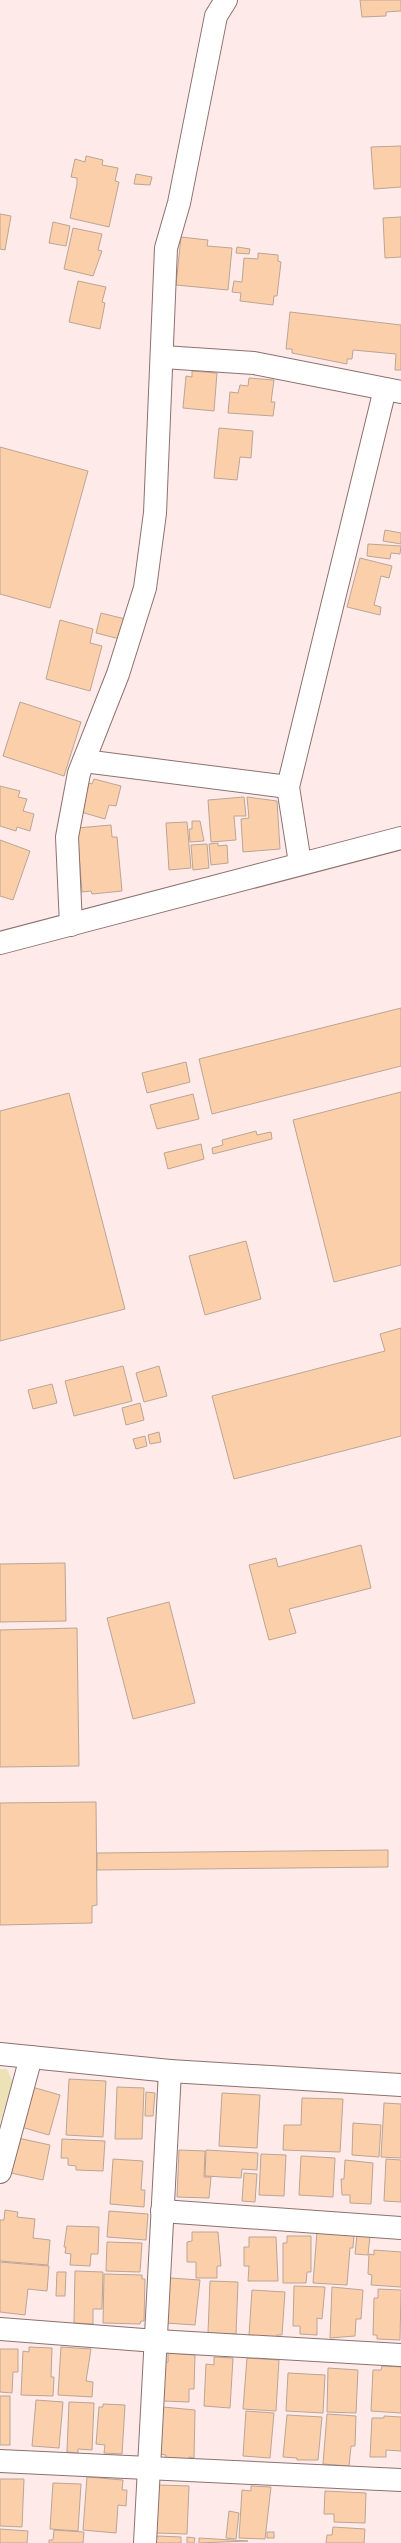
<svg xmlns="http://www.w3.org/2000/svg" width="401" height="2543" font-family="'Open Sans',sans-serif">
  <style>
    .green { fill: #ede2b6 }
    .building { fill: #fccfab; stroke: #bba594 }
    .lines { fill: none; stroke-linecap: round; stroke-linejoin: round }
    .minor-casing { stroke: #8d716e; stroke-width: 24 }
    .minor { stroke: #fff; stroke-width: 22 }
  </style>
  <rect width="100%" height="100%" fill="#feebe9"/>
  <!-- green -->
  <polygon class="green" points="0,2069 7,2069 13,2083 0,2122"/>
  <!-- building -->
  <g class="building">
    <polygon points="360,0 401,0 401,11 386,12 386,16 362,17"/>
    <polygon points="401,146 401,187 374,189 371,147"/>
    <polygon points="86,156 103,160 102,165 118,168 115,181 119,182 109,227 70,218 77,184 77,178 71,177 75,159 85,162"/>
    <polygon points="136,174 152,177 150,185 134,184"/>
    <polygon points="0,214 11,216 5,250 0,249"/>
    <polygon points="401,217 401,257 385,258 383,218"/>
    <polygon points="53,222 70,226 66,246 49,243"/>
    <polygon points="73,228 102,234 98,250 102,251 93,276 64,269"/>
    <polygon points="181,237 208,240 207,246 232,248 228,290 176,285"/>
    <polygon points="237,247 250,249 249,254 236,253"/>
    <polygon points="258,253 278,255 278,261 281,262 277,296 274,296 273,305 240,301 241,293 232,292 234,281 242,282 244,258 258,259"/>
    <polygon points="78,281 106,287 102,302 105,303 100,329 69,322"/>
    <polygon points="290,312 401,325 401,370 395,370 396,354 353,350 352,359 347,359 347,364 292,353 292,349 286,349"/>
    <polygon points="192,371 217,373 214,411 183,408 186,376 192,377"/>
    <polygon points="249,378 274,380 271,402 275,402 273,416 228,413 230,392 238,393 240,385 248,386"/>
    <polygon points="219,428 253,431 251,458 240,457 237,480 214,478"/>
    <polygon points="0,447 88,471 50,608 0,594"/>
    <polygon points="385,530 401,533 401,544 383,541"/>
    <polygon points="368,544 401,546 400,554 391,553 390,559 367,556"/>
    <polygon points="360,558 392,566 389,578 381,576 374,605 381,607 380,615 347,607"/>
    <polygon points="101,613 125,619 120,639 96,633"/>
    <polygon points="60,620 93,629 90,643 102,646 90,691 46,679"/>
    <polygon points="20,702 81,722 64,776 3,756"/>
    <polygon points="94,779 121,786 116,806 109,805 105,819 81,812 89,783 92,784"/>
    <polygon points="0,786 20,791 18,797 27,799 23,811 34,814 30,831 17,827 16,831 0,826"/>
    <polygon points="244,797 246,816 234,816 236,840 211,842 208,800"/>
    <polygon points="247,797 277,801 280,849 243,852 241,819 249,818"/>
    <polygon points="192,821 200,821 204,841 190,842 189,829 192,829"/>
    <polygon points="187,822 191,868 169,870 166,823"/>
    <polygon points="111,825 112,837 117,837 122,891 92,894 91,891 82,892 77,828"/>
    <polygon points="0,840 30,851 13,900 0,896"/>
    <polygon points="218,843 218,846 227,845 228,863 211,865 209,844"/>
    <polygon points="207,844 209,868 193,870 191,845"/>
    <polygon points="401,1008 401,1066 212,1114 199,1059"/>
    <polygon points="186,1062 190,1082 147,1093 142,1073"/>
    <polygon points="401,1092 401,1265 334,1282 293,1120"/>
    <polygon points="69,1093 125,1309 0,1341 0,1111"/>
    <polygon points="193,1094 199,1119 157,1129 150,1105"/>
    <polygon points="256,1131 257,1135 271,1132 272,1139 213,1154 212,1148 223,1145 222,1140"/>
    <polygon points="201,1144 204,1159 168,1169 164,1153"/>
    <polygon points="246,1241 261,1299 205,1315 189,1256"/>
    <polygon points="401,1328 401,1436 234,1479 212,1396 385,1351 380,1334"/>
    <polygon points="123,1366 132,1401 74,1416 65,1381"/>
    <polygon points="159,1366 167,1396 144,1402 136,1373"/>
    <polygon points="52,1384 57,1403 33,1409 28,1390"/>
    <polygon points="140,1403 144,1420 126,1425 122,1408"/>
    <polygon points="159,1432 161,1442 150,1444 148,1435"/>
    <polygon points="145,1436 147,1446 136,1449 133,1439"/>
    <polygon points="361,1545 371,1588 289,1609 296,1633 269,1640 249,1565 276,1558 278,1567"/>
    <polygon points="65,1563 66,1621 0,1622 0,1564"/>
    <polygon points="169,1602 195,1703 133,1719 107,1618"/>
    <polygon points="77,1628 79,1766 0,1767 0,1630"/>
    <polygon points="96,1802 97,1905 92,1906 92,1923 0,1925 0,1803"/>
    <polygon points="388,1850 388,1867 97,1870 97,1853"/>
    <polygon points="69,2079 106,2081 103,2137 66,2135"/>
    <polygon points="32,2087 60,2095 49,2135 21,2127"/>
    <polygon points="117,2087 144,2088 142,2139 115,2139"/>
    <polygon points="146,2092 155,2093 153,2116 145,2116"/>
    <polygon points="222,2093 260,2095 257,2148 219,2146"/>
    <polygon points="302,2098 343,2099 340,2152 283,2150 284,2125 301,2125"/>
    <polygon points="384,2103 401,2104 401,2158 381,2157"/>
    <polygon points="353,2123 381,2125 379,2157 352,2155"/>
    <polygon points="18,2138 50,2145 43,2180 11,2173"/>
    <polygon points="62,2139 105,2141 103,2171 76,2170 76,2166 68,2165 68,2158 61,2158"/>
    <polygon points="179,2150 205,2151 204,2177 211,2177 209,2198 177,2197"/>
    <polygon points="206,2150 258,2153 257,2170 242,2169 241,2178 205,2176"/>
    <polygon points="261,2154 286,2155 284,2196 259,2195"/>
    <polygon points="301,2156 335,2158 333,2197 299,2195"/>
    <polygon points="113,2159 143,2161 141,2190 145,2190 144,2207 110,2204"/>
    <polygon points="386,2159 401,2160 401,2202 384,2201"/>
    <polygon points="345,2160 373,2163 371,2204 350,2203 350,2195 342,2195 341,2179 344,2179"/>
    <polygon points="244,2173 257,2174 255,2202 242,2201"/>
    <polygon points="5,2210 18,2212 17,2217 35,2219 33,2238 50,2240 48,2265 0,2261 0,2220 4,2220"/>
    <polygon points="109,2211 148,2214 146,2240 107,2237"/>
    <polygon points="67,2226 99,2227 98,2254 91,2254 90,2266 70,2265 71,2254 65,2253 66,2247 64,2247"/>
    <polygon points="192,2232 218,2232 221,2266 217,2266 217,2278 196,2278 196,2262 187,2262 187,2242 192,2241"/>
    <polygon points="317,2232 354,2234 353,2248 350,2248 347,2285 313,2283"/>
    <polygon points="357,2235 370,2236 368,2255 355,2254"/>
    <polygon points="287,2236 311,2236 311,2272 307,2272 306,2283 283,2283 283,2243 287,2243"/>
    <polygon points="249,2237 276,2237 278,2281 248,2281 249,2266 244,2266 244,2247 249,2247"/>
    <polygon points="107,2242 142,2243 140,2272 106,2271"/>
    <polygon points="374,2250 401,2252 401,2287 371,2285 372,2275 368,2274 369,2254 374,2255"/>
    <polygon points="0,2262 49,2266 47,2291 28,2289 25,2315 0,2312"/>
    <polygon points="75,2271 103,2272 102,2309 93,2309 93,2324 74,2323"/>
    <polygon points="57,2272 66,2272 65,2296 56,2296"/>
    <polygon points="104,2274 142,2275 142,2279 145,2279 144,2321 141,2321 140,2324 103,2323"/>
    <polygon points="170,2278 200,2280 195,2325 166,2323"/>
    <polygon points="210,2281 238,2282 236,2334 208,2333"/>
    <polygon points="294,2286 325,2287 322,2319 317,2318 317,2335 300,2334 300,2326 293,2326"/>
    <polygon points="332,2287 363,2290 361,2319 356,2319 355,2336 330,2338"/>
    <polygon points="378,2289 401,2290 400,2340 377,2339 377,2335 373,2335 374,2298 378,2298"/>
    <polygon points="252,2290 285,2292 282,2335 277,2335 277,2337 249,2335"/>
    <polygon points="29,2347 52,2348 51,2377 54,2377 53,2396 21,2395 23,2351 29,2352"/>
    <polygon points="61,2347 91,2349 86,2381 93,2382 92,2397 58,2395"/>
    <polygon points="0,2349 18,2349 18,2372 13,2372 12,2393 0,2392"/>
    <polygon points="168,2353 195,2355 194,2389 189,2389 189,2402 163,2401 165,2362 168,2362"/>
    <polygon points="214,2357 233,2358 230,2408 204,2406 206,2364 214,2365"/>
    <polygon points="247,2358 279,2360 276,2411 243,2409"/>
    <polygon points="382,2366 401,2367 401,2413 371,2411 373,2370 381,2370"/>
    <polygon points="328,2368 358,2370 356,2413 327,2412"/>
    <polygon points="288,2373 325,2375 323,2413 286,2411"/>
    <rect x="0" y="2396" width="10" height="49"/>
    <polygon points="36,2400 63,2402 59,2448 32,2446"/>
    <polygon points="69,2402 94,2403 92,2450 78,2449 78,2453 67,2452"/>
    <polygon points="103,2404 125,2405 122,2454 104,2453 105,2445 96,2444 99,2407 103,2407"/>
    <polygon points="163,2407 195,2410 194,2458 189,2457 189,2460 166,2459 166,2455 160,2454"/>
    <polygon points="246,2411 274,2413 270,2458 243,2456"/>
    <polygon points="327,2414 356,2416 355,2446 351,2446 349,2466 323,2464"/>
    <polygon points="287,2415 322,2417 318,2460 297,2460 297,2458 283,2457"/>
    <polygon points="384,2416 401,2417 401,2451 386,2450 386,2457 370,2457 372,2418 384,2418"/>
    <polygon points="87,2477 123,2480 122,2490 127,2490 126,2506 118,2505 116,2533 83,2530"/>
    <polygon points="0,2479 24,2479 22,2527 0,2526"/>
    <polygon points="53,2483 81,2484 78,2531 50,2529"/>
    <polygon points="159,2485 189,2486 187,2534 156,2533"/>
    <polygon points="251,2486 271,2487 265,2539 239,2538 242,2490 251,2491"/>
    <polygon points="325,2491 366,2493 365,2523 334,2522 334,2514 324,2514"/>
    <polygon points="229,2511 239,2513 236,2539 226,2538"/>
    <polygon points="333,2527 365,2529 364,2543 326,2543 327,2535 332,2535"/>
    <polygon points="0,2529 28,2531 27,2543 0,2543"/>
    <polygon points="54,2530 84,2532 83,2543 49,2543 49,2540 53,2540"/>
    <rect x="267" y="2532" width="7" height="6"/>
    <polygon points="157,2536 181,2537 181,2543 156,2543"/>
    <polygon points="187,2537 195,2538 194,2543 187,2543"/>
    <polygon points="199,2538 248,2541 199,2543"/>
  </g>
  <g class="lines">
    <defs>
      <g id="minor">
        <polyline points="163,357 254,363 401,392"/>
        <polyline points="84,761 288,787"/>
        <polyline points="300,863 288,787 385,389"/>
        <polyline points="71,925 67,837 79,773 118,674 145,588 155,513 166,248 179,203 216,16 226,0"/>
        <polyline points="0,943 401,838"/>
        <polyline points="0,2054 170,2071 401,2085"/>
        <polyline points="0,2172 31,2057"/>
        <polyline points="162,2211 401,2228"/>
        <polyline points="0,2329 156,2341 401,2355"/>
        <polyline points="0,2461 401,2480"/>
        <polyline points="145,2543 170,2071"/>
      </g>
    </defs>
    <!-- minor casing -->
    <use href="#minor" class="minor-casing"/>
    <!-- minor -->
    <use href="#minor" class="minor"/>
  </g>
</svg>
